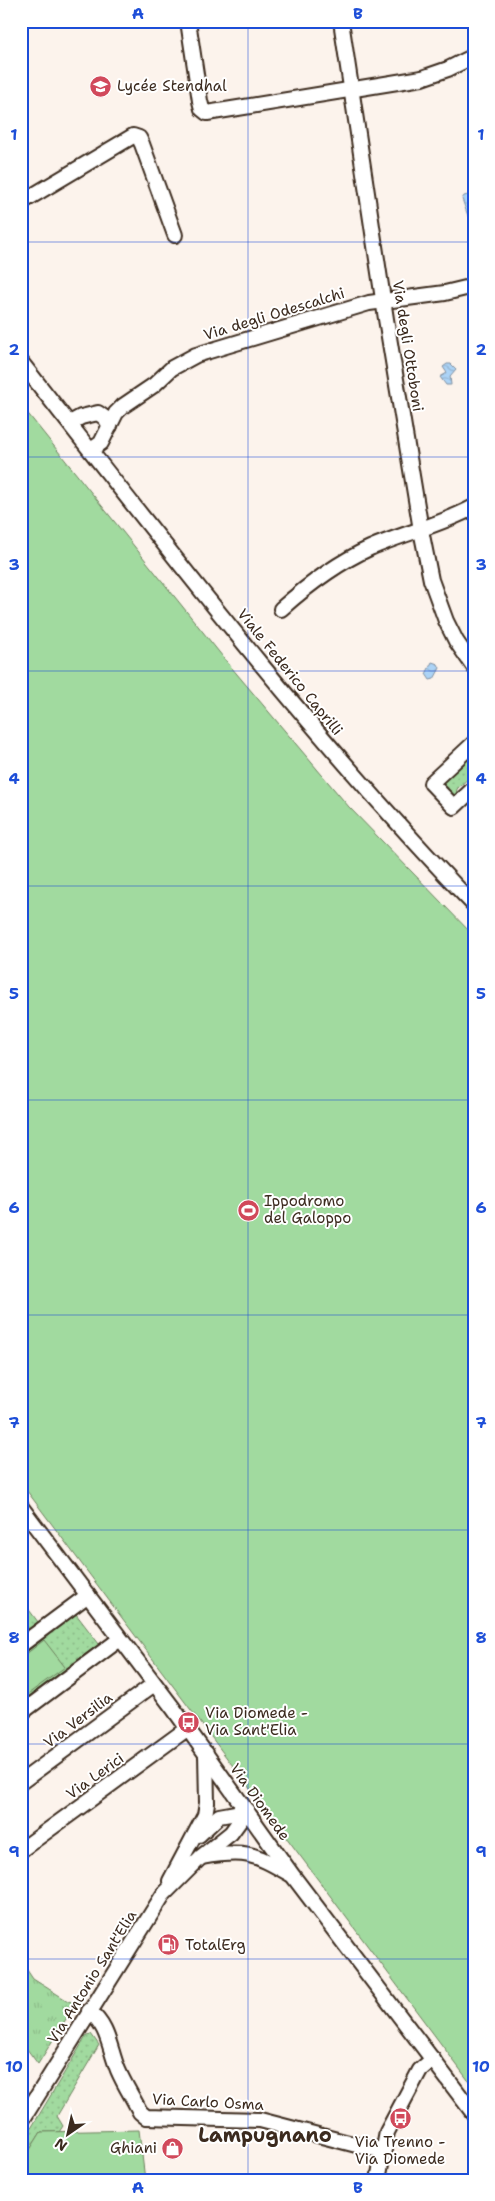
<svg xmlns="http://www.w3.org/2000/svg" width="495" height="2201" font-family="'Shantell Sans',sans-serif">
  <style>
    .grass { fill: url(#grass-dots); stroke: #6e825e }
    .park { fill: url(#park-tufts); stroke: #6e825e }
    .garden { fill: #a1da9f; stroke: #6e825e }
    .water { fill: url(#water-waves); stroke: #7f8fa0 }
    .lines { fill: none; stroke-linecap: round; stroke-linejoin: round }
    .minor-casing { stroke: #3b2a1e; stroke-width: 18 }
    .minor { stroke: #fff; stroke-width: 14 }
    .grid { fill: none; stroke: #1d4ed8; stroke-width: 1; stroke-opacity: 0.55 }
    .labels { text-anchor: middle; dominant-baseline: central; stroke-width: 4; stroke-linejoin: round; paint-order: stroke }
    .poi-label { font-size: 15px; fill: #3b2a1e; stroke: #fff; text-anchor: start }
    .street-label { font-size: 15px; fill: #3b2a1e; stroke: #fff }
    .district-label { font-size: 20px; font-weight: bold; fill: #3b2a1e; stroke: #fff }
    .neatline { fill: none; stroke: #1d4ed8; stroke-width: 2 }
    .grid-label { font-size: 16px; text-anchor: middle; font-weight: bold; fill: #1d4ed8 }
  </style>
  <defs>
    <pattern id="grass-dots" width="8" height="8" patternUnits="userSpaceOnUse" patternTransform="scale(1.25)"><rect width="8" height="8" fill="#a1da9f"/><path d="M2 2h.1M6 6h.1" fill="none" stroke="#8cbb88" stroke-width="1.8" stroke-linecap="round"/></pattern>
    <pattern id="park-tufts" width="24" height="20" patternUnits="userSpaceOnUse" patternTransform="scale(1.25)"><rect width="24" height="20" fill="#a1da9f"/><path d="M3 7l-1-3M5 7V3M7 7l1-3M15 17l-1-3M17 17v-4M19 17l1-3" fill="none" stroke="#8cbb88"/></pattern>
    <pattern id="water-waves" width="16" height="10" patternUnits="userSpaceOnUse" patternTransform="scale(1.25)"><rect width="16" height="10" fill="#acd3f6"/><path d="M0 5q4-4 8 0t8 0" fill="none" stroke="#95b5d2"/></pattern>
  </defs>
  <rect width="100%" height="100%" fill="#fcf3ec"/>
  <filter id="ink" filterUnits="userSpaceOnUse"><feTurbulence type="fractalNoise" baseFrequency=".02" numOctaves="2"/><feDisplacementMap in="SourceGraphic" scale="10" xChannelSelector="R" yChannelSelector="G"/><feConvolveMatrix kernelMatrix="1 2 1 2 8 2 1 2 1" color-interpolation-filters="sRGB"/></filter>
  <g filter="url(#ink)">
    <!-- grass -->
    <g class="grass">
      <polygon points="474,751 474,773 457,789 456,795 453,797 436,781"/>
      <polygon points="21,1599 41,1626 21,1641"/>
      <polygon points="76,1614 99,1644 21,1702 21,1656"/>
      <polygon points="91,2034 99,2045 57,2116 63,2126 59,2132 41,2132 21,2164 21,2145 87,2035"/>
    </g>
    <!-- park -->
    <polygon class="park" points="21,1961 33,1979 68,2001 76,2003 38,2064 21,2041"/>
    <!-- garden -->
    <g class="garden">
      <polygon points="21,405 231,667 349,807 474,936 474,2088 21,1483"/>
      <polygon points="44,1640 65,1667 21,1699 21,1658"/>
      <polygon points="139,2130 145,2180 21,2180 21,2164 41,2132"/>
    </g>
    <!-- water -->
    <g class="water">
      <polygon points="472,194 474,214 468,216 462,199 464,196"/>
      <polygon points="447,364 451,364 456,369 450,376 451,385 446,385 440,377 447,373 443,367"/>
      <polygon points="432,662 438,664 440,668 434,679 430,680 426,674"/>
    </g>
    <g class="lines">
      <defs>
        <g id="minor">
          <polyline points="188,21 200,101 202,109 207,113 422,78 448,69 474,56"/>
          <polyline points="341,21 386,319 421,530 431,580 446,621 456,641 474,667"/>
          <polyline points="21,194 27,199 133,136 139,138 142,144 175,235"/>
          <path d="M21,362c145,185 289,373 453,543"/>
          <polyline points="70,423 81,417 98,413 105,418 110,426"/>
          <polyline points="91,450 101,443 116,413 123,406 154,385 172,368 196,355 369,303 445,293 474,286"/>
          <path d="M281,609c27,-24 56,-46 89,-61 34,-15 71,-23 104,-41"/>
          <polyline points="474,743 431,783 454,807 474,788"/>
          <polyline points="21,1507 173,1708 293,1876 474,2114"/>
          <polyline points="21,1645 88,1595"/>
          <polyline points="21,1713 120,1639"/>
          <polyline points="21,1782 154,1684"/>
          <polyline points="199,1835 219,1816 247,1811"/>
          <polyline points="21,1850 188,1728"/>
          <path d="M201,1857c44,-7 51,-5 89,17"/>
          <polyline points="170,1881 205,1815 207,1803 206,1753"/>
          <path d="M89,2011c20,16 20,37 29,59 6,14 15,28 22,42l6,5 114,3 108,28 17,2"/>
          <polyline points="21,2122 163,1895 201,1857 231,1833 247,1811"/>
          <polyline points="378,2180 387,2132 420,2070 433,2059"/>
        </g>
      </defs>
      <!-- minor casing -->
      <use href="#minor" class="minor-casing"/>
      <!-- minor -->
      <use href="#minor" class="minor"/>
    </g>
  </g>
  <!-- grid -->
  <path class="grid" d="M248,21v2159M21,242h453M21,457h453M21,671h453M21,886h453M21,1100h453M21,1315h453M21,1530h453M21,1744h453M21,1959h453"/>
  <!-- icons -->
  <defs>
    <symbol id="school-disc" viewBox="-11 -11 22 22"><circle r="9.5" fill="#d1495b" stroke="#fff"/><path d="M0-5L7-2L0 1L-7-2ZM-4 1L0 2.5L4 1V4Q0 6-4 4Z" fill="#fff"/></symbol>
    <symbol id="stadium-disc" viewBox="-11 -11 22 22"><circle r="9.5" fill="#d1495b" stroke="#fff"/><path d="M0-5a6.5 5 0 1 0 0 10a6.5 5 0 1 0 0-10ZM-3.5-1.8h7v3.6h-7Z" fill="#fff"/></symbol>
    <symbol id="bus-disc" viewBox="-11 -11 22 22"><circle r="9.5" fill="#d1495b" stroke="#fff"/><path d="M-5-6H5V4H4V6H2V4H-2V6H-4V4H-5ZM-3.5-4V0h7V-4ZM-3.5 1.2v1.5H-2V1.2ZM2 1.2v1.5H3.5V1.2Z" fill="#fff"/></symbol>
    <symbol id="fuel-disc" viewBox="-11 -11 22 22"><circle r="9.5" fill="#d1495b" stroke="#fff"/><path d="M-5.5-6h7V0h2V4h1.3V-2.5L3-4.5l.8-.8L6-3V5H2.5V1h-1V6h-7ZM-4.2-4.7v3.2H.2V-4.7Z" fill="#fff"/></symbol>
    <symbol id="shop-disc" viewBox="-11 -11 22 22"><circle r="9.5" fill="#d1495b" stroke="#fff"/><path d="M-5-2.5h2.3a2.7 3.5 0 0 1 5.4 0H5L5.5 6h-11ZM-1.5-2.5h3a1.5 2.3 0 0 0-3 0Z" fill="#fff"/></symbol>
  </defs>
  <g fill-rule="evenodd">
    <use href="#school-disc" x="88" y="74" width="25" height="25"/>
    <use href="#stadium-disc" x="236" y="1198" width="25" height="25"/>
    <use href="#bus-disc" x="176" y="1710" width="25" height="25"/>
    <use href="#fuel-disc" x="156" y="1932" width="25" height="25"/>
    <use href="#bus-disc" x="388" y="2106" width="25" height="25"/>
    <use href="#shop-disc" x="160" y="2136" width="25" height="25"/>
  </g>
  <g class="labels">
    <!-- poi labels -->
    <g class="poi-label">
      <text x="117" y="86">Lycée Stendhal</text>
      <text x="264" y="1201">Ippodromo<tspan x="264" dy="17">del Galoppo</tspan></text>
      <text x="205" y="1713">Via Diomede -<tspan x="205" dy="17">Via Sant'Elia</tspan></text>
      <text x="185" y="1945">TotalErg</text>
      <text x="400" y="2142" text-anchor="middle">Via Trenno -<tspan x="400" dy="17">Via Diomede</tspan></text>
      <text x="157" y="2148" text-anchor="end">Ghiani</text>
    </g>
    <!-- street labels -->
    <g class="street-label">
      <text transform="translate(274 314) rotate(-17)">Via degli Odescalchi</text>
      <text transform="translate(408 346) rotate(81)">Via degli Ottoboni</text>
      <text transform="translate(290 672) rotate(51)">Viale Federico Caprilli</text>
      <text transform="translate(78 1720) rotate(-37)">Via Versilia</text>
      <text transform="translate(95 1776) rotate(-36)">Via Lerici</text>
      <text transform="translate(260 1802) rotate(54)">Via Diomede</text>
      <text transform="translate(92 1977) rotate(-58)">Via Antonio Sant'Elia</text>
      <text transform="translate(208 2102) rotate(3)">Via Carlo Osma</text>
    </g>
    <!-- district labels -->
    <g class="district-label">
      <text x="265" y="2135">Lampugnano</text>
    </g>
  </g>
  <!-- margin -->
  <rect width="495" height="2201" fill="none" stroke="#fff" stroke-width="55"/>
  <!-- north arrow -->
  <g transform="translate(68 2134) rotate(214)" stroke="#ffffff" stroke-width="4" paint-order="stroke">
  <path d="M0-4L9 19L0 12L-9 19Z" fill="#3b2a1e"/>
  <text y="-8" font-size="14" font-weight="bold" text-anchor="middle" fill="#3b2a1e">N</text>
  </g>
  <rect x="28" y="28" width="440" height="2146" class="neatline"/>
  <g class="grid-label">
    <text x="138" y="19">A</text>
    <text x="358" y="19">B</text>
    <text x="14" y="140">1</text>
    <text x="481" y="140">1</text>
    <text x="14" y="355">2</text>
    <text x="481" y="355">2</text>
    <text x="14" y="570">3</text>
    <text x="481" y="570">3</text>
    <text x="14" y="784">4</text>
    <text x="481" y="784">4</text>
    <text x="14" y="999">5</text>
    <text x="481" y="999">5</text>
    <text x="14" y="1213">6</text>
    <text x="481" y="1213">6</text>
    <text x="14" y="1428">7</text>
    <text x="481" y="1428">7</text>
    <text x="14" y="1643">8</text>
    <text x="481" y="1643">8</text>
    <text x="14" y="1857">9</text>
    <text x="481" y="1857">9</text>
    <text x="14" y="2072">10</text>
    <text x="481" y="2072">10</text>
    <text x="138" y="2193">A</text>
    <text x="358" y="2193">B</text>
  </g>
</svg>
